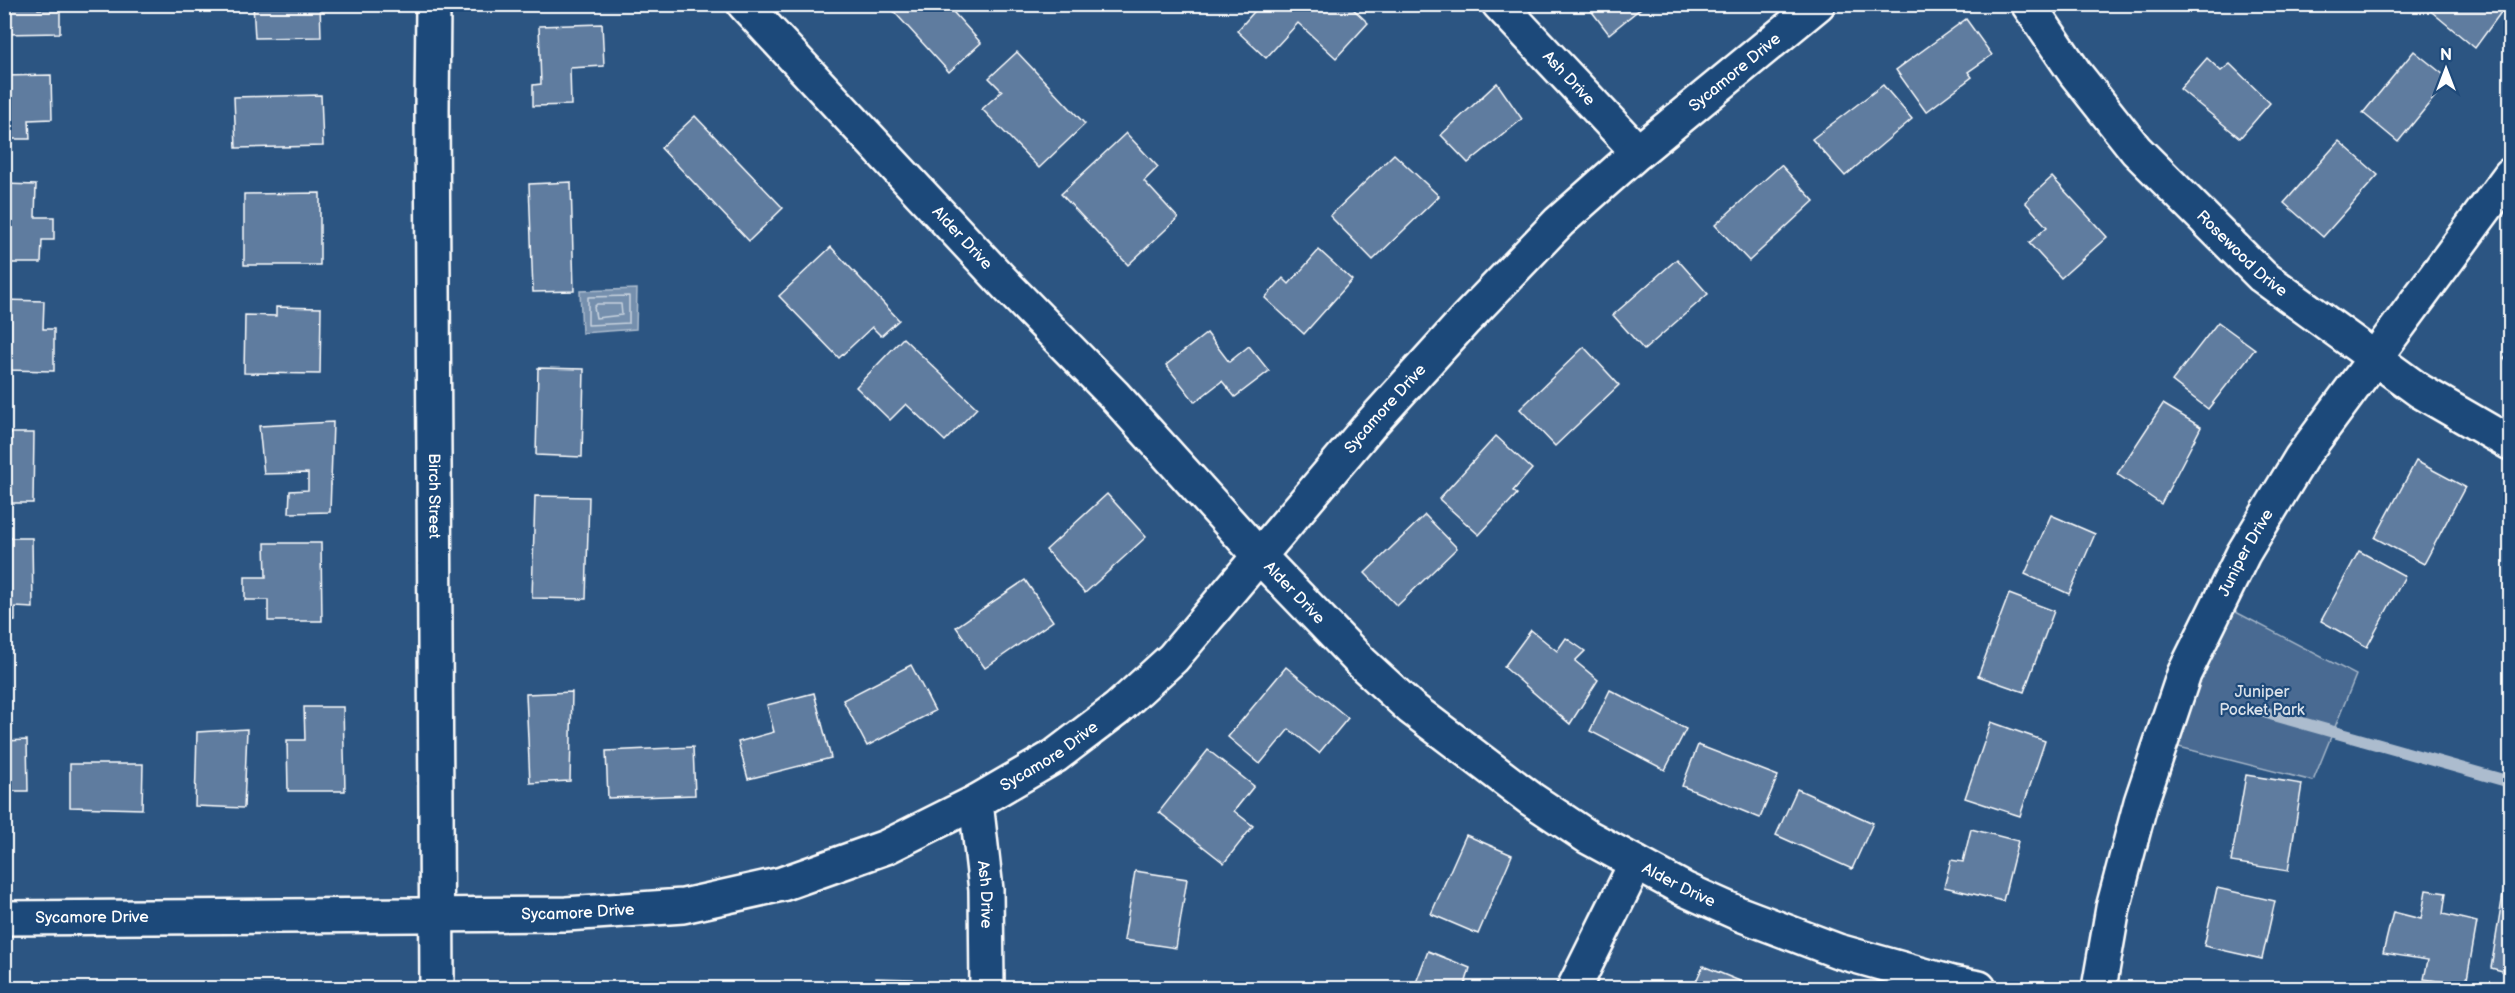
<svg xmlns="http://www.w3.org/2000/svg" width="2515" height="993" font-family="'Balsamiq Sans',sans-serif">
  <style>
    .green { fill: #486b92; stroke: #a4b5c8; stroke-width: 1.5 }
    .water { fill: #748fad; stroke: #acbcce; stroke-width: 1.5 }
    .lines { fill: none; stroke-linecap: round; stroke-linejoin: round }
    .shore { stroke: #c7d2de; stroke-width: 1.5 }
    .stream { stroke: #acbcce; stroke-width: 12 }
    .building { fill: #5e7c9f; stroke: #fff; stroke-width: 1.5 }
    .street-casing { stroke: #fff; stroke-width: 38 }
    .street { stroke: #1f4a7a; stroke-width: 33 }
    .labels { text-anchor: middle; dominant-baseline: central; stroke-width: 4.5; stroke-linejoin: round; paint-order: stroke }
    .street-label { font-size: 16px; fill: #fff; stroke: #1f4a7a }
    .park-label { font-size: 16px; fill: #dae1e9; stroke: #1f4a7a }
  </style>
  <rect width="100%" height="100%" fill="#2c5582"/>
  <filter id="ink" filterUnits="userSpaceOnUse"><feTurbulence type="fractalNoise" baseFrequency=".0167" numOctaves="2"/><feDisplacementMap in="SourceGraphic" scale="12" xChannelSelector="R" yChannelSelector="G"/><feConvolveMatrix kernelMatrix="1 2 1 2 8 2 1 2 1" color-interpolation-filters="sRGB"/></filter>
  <g filter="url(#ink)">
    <!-- green -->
    <polygon class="green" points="2232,610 2356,675 2313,781 2171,745"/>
    <!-- water -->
    <polygon class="water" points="637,289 636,329 582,333 580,291"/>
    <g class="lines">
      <!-- shore -->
      <g class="shore">
        <polygon points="629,296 629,323 588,325 588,297"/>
        <polygon points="597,304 621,304 622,315 596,318 594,307"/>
      </g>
      <!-- stream -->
      <polyline class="stream" points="2267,713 2510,782"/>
    </g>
    <!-- building -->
    <g class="building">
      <polygon points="4,4 38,4 38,9 60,9 60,33 4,34"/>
      <polygon points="253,4 320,4 321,37 255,38"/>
      <polygon points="887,4 946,4 981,43 949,72"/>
      <polygon points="1261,4 1348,4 1368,23 1336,58 1298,23 1266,58 1237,31"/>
      <polygon points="1586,4 1646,4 1609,34"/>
      <polygon points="2430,4 2507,4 2475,48 2427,8"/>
      <polygon points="1966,19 1992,55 1968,72 1972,77 1926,112 1896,70"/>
      <polygon points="602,24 604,66 570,68 571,105 533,106 533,85 541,84 539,26"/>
      <polygon points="2414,51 2449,79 2398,142 2363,113"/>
      <polygon points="1017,52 1085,124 1039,168 982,109 1002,91 989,78"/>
      <polygon points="2207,58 2221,71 2230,64 2270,103 2240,138 2180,89"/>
      <polygon points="51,75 52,119 29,120 30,139 4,139 4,76"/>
      <polygon points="1497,83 1522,119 1468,163 1441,135"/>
      <polygon points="1883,85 1912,119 1845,176 1812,139"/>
      <polygon points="321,95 323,146 236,148 234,97"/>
      <polygon points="695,116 783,208 749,241 661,148"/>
      <polygon points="1126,133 1158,167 1144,181 1178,218 1128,265 1061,194"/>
      <polygon points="2339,141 2378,175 2323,237 2284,203"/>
      <polygon points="1394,154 1439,196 1373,260 1330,216"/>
      <polygon points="1781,165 1814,201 1749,261 1715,225"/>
      <polygon points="2052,177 2107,237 2061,278 2029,243 2047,227 2025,202"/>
      <polygon points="571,182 574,291 533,292 529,184"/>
      <polygon points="4,184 36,185 35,217 54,217 54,240 42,240 41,263 4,263"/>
      <polygon points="320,193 320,265 244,265 244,194"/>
      <polygon points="831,247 899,320 881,336 872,327 839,358 779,296"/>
      <polygon points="1319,250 1352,280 1304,334 1265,298 1283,278 1289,284"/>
      <polygon points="1677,259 1708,294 1644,350 1613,315"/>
      <polygon points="4,300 44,301 43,329 54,329 54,371 4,370"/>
      <polygon points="276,307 321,308 320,374 244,373 245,315 276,316"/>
      <polygon points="2218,322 2255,349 2208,409 2172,381"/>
      <polygon points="1207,333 1229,362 1249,346 1269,371 1235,397 1222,381 1195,402 1166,365"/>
      <polygon points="903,338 977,408 945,441 906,404 890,420 856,387"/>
      <polygon points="1584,347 1619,385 1555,446 1520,409"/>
      <polygon points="2510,351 2510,364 2504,359"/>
      <polygon points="538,368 584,369 582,457 536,455"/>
      <polygon points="2163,404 2201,427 2161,504 2117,474"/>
      <polygon points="333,422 330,512 289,513 290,491 308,490 308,473 264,474 259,426"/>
      <polygon points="4,433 34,433 33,503 4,503"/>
      <polygon points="1496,436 1532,469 1513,491 1517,494 1479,535 1439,499"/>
      <polygon points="2416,461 2465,487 2424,564 2375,538"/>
      <polygon points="1107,494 1146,537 1085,593 1046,550"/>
      <polygon points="535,496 589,497 586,599 532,598"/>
      <polygon points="1425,515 1457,548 1397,606 1365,573"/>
      <polygon points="2051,515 2095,534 2069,594 2025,574"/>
      <polygon points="4,538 32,538 33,608 15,607 15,621 4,622"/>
      <polygon points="265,543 321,543 322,621 268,621 268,600 245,600 245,577 266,577"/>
      <polygon points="2359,551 2405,576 2367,647 2321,621"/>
      <polygon points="1025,580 1053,621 985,668 956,627"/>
      <polygon points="2009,594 2054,611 2024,692 1978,676"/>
      <polygon points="1531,630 1557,651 1566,638 1585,651 1575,661 1598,680 1570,724 1504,667"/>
      <polygon points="911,665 935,711 867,746 843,700"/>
      <polygon points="1286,667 1348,718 1319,753 1289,729 1260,764 1228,737"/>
      <polygon points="1610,690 1686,729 1665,770 1590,731"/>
      <polygon points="572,692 570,781 530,783 526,694"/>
      <polygon points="814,693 831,758 748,779 738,742 774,732 767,705"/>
      <polygon points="304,707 343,707 345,791 288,791 287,740 305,740"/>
      <polygon points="1991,722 2045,741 2020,816 1965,798"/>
      <polygon points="247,729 244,808 195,806 197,732"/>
      <polygon points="27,740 28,791 4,791 4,741"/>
      <polygon points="1698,745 1778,776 1760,818 1682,786"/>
      <polygon points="693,747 695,795 608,798 606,751"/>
      <polygon points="1208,750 1254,786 1234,811 1253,826 1224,863 1159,812"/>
      <polygon points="70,764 143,764 142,809 70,807"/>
      <polygon points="2246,775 2302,784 2288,871 2231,862"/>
      <polygon points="1797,789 1873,823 1852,869 1776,835"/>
      <polygon points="1971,829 2018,841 2003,901 1944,887 1951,860 1963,862"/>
      <polygon points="1466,835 1512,855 1478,934 1431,914"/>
      <polygon points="1135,871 1187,879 1176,948 1124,940"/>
      <polygon points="2217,888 2275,901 2262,959 2204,946"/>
      <polygon points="2426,890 2446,893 2443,914 2477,922 2466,985 2424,979 2428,960 2383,953 2393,912 2421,919"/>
      <polygon points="2503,894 2510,895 2510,973 2491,968"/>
      <polygon points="1428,951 1470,968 1464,988 1414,988"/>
      <polygon points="1703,966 1757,988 1693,988"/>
      <polygon points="876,978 913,979 913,988 876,988"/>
    </g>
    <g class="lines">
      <defs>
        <g id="street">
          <path id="s1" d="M433,4l-1,105 5,879"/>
          <path id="s2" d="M744,4l264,283 106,108 146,162 102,106 49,45 120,91 57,38 96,52 56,25 98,37 114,32 27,5"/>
          <path id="s3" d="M1499,4l139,148"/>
          <path id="s4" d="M2028,4l47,69 61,77 126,126 158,115 90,52"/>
          <path id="s5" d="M976,802l10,88 1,98"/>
          <path id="s6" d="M4,918l562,-4 117,-8 99,-22 104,-37 90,-45 79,-46 62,-47 56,-51 196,-232 96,-106 94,-98 79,-70 180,-148"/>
          <polyline points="1574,988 1636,863"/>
          <path id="s7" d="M2099,988l14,-80 28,-106 43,-128 59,-120 58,-96 209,-283"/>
        </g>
      </defs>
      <!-- street casing -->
      <use href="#street" class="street-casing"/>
      <!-- street -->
      <use href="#street" class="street"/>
    </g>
  </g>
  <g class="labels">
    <!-- street labels -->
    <g class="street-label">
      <text stroke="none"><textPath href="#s6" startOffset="2050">Sycamore Drive</textPath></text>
      <text stroke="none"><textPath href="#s3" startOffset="102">Ash Drive</textPath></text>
      <text stroke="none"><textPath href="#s2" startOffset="320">Alder Drive</textPath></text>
      <text stroke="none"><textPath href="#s4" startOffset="330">Rosewood Drive</textPath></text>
      <text stroke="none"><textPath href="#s6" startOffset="1564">Sycamore Drive</textPath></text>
      <text stroke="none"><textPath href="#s1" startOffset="492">Birch Street</textPath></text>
      <text stroke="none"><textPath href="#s7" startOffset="462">Juniper Drive</textPath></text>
      <text stroke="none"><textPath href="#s2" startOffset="806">Alder Drive</textPath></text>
      <text stroke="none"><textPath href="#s6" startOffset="1078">Sycamore Drive</textPath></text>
      <text stroke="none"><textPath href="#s2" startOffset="1292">Alder Drive</textPath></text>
      <text stroke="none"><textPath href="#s5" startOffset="93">Ash Drive</textPath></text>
      <text stroke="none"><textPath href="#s6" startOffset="574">Sycamore Drive</textPath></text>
      <text stroke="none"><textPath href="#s6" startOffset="88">Sycamore Drive</textPath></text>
    </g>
    <!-- park labels -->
    <g class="park-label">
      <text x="2262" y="692">Juniper<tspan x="2262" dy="18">Pocket Park</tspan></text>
    </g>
  </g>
  <!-- margin -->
  <rect width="2515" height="993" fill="none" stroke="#1f4a7a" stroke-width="24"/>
  <rect x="12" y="12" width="2491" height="969" fill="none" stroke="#fff" stroke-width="2" filter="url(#ink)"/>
  <!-- north arrow -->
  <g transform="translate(2446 69)" stroke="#1f4a7a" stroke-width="4.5" paint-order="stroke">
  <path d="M0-4.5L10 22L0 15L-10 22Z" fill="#ffffff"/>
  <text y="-9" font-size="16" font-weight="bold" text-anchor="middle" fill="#ffffff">N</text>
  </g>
</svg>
